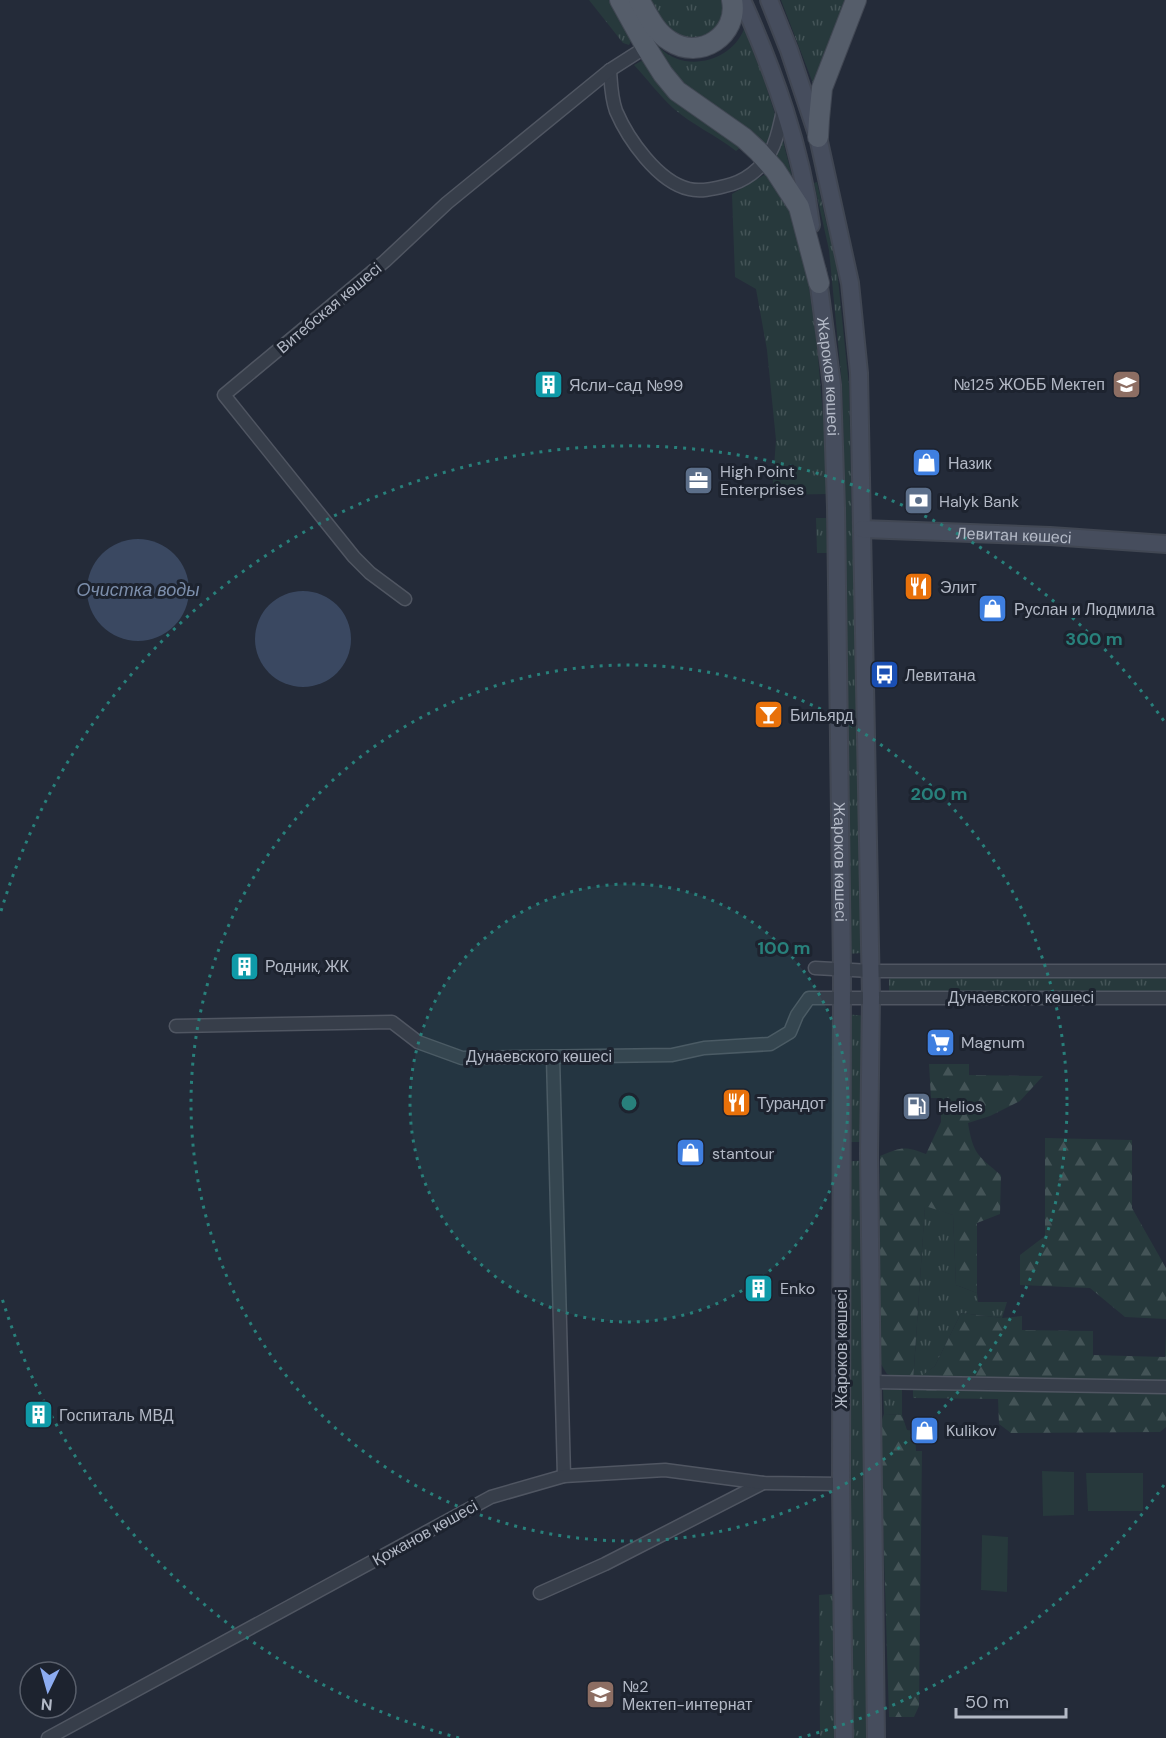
<svg xmlns="http://www.w3.org/2000/svg" width="1166" height="1738" font-family="'DM Sans',sans-serif">
  <style>
    .grass { fill: url(#grass-tufts) }
    .forest { fill: url(#forest-firs) }
    .green { fill: #27393c }
    .water { fill: #3a4861 }
    .lines { fill: none; stroke-linecap: round; stroke-linejoin: round }
    .street-casing { stroke: #505662; stroke-width: 15 }
    .secondary-casing { stroke: #414753; stroke-width: 20 }
    .primary-casing { stroke: #414753; stroke-width: 22 }
    .street { stroke: #373e4a; stroke-width: 12 }
    .secondary { stroke: #464d5d; stroke-width: 16 }
    .primary { stroke: #555d6a; stroke-width: 20 }
    .ring { fill: none; stroke: #28807b; stroke-width: 3; stroke-dasharray: 3 6 }
    .labels { text-anchor: middle; dominant-baseline: central; stroke-width: 6; stroke-linejoin: round; paint-order: stroke }
    .street-label { font-size: 16px; fill: #b3b9c6; stroke: #1d232f }
    .poi-label { font-size: 16px; fill: #b3b9c6; stroke: #1d232f; text-anchor: start }
    .water-label { font-size: 18px; font-style: italic; fill: #7c8eab; stroke: #1d232f }
    .centre { fill: #28807b; stroke: #1d232f; stroke-width: 3 }
    .ring-label { font-size: 18px; text-anchor: middle; font-weight: bold; fill: #28807b; stroke: #1d232f; stroke-width: 6; stroke-linejoin: round; paint-order: stroke }
  </style>
  <defs>
    <pattern id="grass-tufts" width="24" height="20" patternUnits="userSpaceOnUse" patternTransform="scale(1.5)"><rect width="24" height="20" fill="#27393c"/><path d="M3 7l-1-3M5 7V3M7 7l1-3M15 17l-1-3M17 17v-4M19 17l1-3" fill="none" stroke="#445457"/></pattern>
    <pattern id="forest-firs" width="22" height="20" patternUnits="userSpaceOnUse" patternTransform="scale(1.5)"><rect width="22" height="20" fill="#27393c"/><path d="M5 1l3.5 6h-7zM16 11l3.5 6h-7z" fill="#445457"/></pattern>
  </defs>
  <rect width="100%" height="100%" fill="#242b39"/>
  <!-- grass -->
  <g class="grass">
    <polygon points="589,0 611,0 632,39 629,45 623,43"/>
    <path d="M632,0c8,14 17,38 29,49 25,24 71,12 83,-20l18,45 13,40 -2,12 -8,21 -60,-43 -35,-31z"/>
    <path d="M648,0h74c5,21 -11,35 -30,40l-24,-8z"/>
    <polygon points="781,0 849,0 825,52 814,86"/>
    <path d="M643,60l3,2 95,85 -5,4c-20,-16 -44,-26 -63,-43 -14,-13 -26,-29 -39,-43z"/>
    <polygon points="782,137 795,188 773,158"/>
    <polygon points="769,172 791,211 804,251 817,345 826,451 827,494 772,495 776,440 767,350 756,289 735,277 732,194"/>
    <polygon points="817,182 828,230 835,250 849,386 852,528 860,748 862,953 847,954 846,527 842,385 829,250 814,183"/>
    <polygon points="816,518 826,518 827,553 817,553"/>
    <polygon points="1166,974 1166,995 889,993 889,977"/>
    <polygon points="841,1014 871,1016 870,1142 841,1142"/>
    <polygon points="869,1160 876,1738 844,1738 841,1162"/>
    <polygon points="925,1205 953,1215 956,1285 977,1293 978,1302 1007,1302 1002,1318 961,1313 935,1366 913,1383"/>
    <polygon points="883,1389 902,1390 902,1415 884,1414"/>
    <polygon points="832,1594 838,1596 838,1738 820,1738 819,1595"/>
  </g>
  <!-- forest -->
  <g class="forest">
    <path d="M929,1064h40v11l74,1 -23,25 -30,15 -22,7c5,31 10,33 33,52l-1,39 -23,9v70l-21,-8 -3,-70 -28,-9 -12,176 22,-16 26,-53 41,5 20,-2v14l71,1v24l72,2 1,-24v94l-6,5 -149,1 -12,-9 -1,-25 -85,-1v-15l-26,-9 -9,-15 2,-203c22,-9 24,-10 46,-2l15,-32v-24h-10z"/>
    <polygon points="1045,1138 1132,1140 1132,1208 1166,1268 1166,1319 1125,1317 1090,1288 1020,1285 1020,1255 1045,1236"/>
    <polygon points="884,1414 902,1415 907,1430 915,1431 916,1451 922,1451 919,1706 914,1717 889,1717 880,1425"/>
  </g>
  <!-- green -->
  <g class="green">
    <polygon points="1042,1471 1074,1472 1074,1515 1043,1516"/>
    <polygon points="1086,1473 1143,1473 1143,1511 1088,1511"/>
    <polygon points="982,1535 1008,1537 1007,1592 981,1590"/>
  </g>
  <!-- water -->
  <g class="water">
    <circle cx="138" cy="590" r="51"/>
    <circle cx="303" cy="639" r="48"/>
  </g>
  <g class="lines">
    <defs>
      <g id="street">
        <path d="M610,70c1,14 1,27 6,41 12,28 42,71 73,78 11,3 24,0 36,-3 19,-4 37,-17 46,-35 7,-13 9,-29 13,-44"/>
        <polyline points="405,599 370,573 354,557 224,395 385,261 447,203 610,70 646,47"/>
        <polyline points="815,968 871,971 1166,971"/>
        <polyline points="176,1026 392,1022 418,1042 462,1058 672,1055 704,1048 770,1044 790,1032 797,1015 809,998 1166,998"/>
        <polyline points="553,1057 564,1476"/>
        <polyline points="872,1382 1166,1387"/>
        <polyline points="540,1593 605,1564 763,1483"/>
        <polyline points="48,1738 491,1497 564,1476 665,1470 763,1483 841,1484"/>
      </g>
      <g id="secondary">
        <path d="M742,0c32,72 59,147 69,225"/>
        <polyline points="769,0 789,50 818,137 850,283 859,373 871,997 869,1154 876,1738"/>
        <path id="s1" d="M817,271l15,114 4,123 6,462 -1,514 3,254"/>
        <path id="s2" d="M862,529l188,7 116,8"/>
      </g>
      <g id="primary">
        <polyline points="620,0 646,47 663,74 677,91 744,138 759,152 775,170 799,207 819,283"/>
        <path d="M639,0c9,15 16,32 31,41 30,20 69,-6 62,-41"/>
        <polyline points="818,137 819,119 822,88 856,0"/>
      </g>
    </defs>
    <!-- street casing -->
    <use href="#street" class="street-casing"/>
    <!-- secondary casing -->
    <use href="#secondary" class="secondary-casing"/>
    <!-- primary casing -->
    <use href="#primary" class="primary-casing"/>
    <!-- street -->
    <use href="#street" class="street"/>
    <!-- secondary -->
    <use href="#secondary" class="secondary"/>
    <!-- primary -->
    <use href="#primary" class="primary"/>
  </g>
  <!-- distance rings -->
  <circle cx="629" cy="1103" r="219" fill="#28807b" fill-opacity=".12"/>
  <g class="ring">
    <circle cx="629" cy="1103" r="219"/>
    <circle cx="629" cy="1103" r="438"/>
    <path d="M1164 1485A657 657 0 0 1 799 1738M459 1738A657 657 0 0 1 1 1295M1 911A657 657 0 0 1 1164 721"/>
  </g>
  <!-- icons -->
  <defs>
    <symbol id="school-square" viewBox="-11 -11 22 22"><rect x="-9" y="-9" width="18" height="18" rx="4" fill="#8d6e63" stroke="#1d232f"/><path d="M0-5L7-2L0 1L-7-2ZM-4 1L0 2.5L4 1V4Q0 6-4 4Z" fill="#fff"/></symbol>
    <symbol id="building-square" viewBox="-11 -11 22 22"><rect x="-9" y="-9" width="18" height="18" rx="4" fill="#0f9aa8" stroke="#1d232f"/><path d="M-4-6H4V6H1V3H-1V6H-4ZM-2.5-4.3h1.7v1.8h-1.7ZM.8-4.3h1.7v1.8H.8ZM-2.5-1h1.7V.8h-1.7ZM.8-1h1.7V.8H.8Z" fill="#fff"/></symbol>
    <symbol id="shop-square" viewBox="-11 -11 22 22"><rect x="-9" y="-9" width="18" height="18" rx="4" fill="#3f7fe0" stroke="#1d232f"/><path d="M-5-2.5h2.3a2.7 3.5 0 0 1 5.4 0H5L5.5 6h-11ZM-1.5-2.5h3a1.5 2.3 0 0 0-3 0Z" fill="#fff"/></symbol>
    <symbol id="office-square" viewBox="-11 -11 22 22"><rect x="-9" y="-9" width="18" height="18" rx="4" fill="#5c6f8a" stroke="#1d232f"/><path d="M-6-3h4V-5.5h4V-3h4V5H-6ZM-1-4.5V-3h2v-1.5ZM-6 0V1H6V0Z" fill="#fff"/></symbol>
    <symbol id="bank-square" viewBox="-11 -11 22 22"><rect x="-9" y="-9" width="18" height="18" rx="4" fill="#5c6f8a" stroke="#1d232f"/><path d="M-6-4H6V4H-6ZM0-2.3a2.3 2.3 0 1 0 0 4.6a2.3 2.3 0 1 0 0-4.6Z" fill="#fff"/></symbol>
    <symbol id="restaurant-square" viewBox="-11 -11 22 22"><rect x="-9" y="-9" width="18" height="18" rx="4" fill="#e8710a" stroke="#1d232f"/><path d="M-5-6h1v4h1v-4h1v4h1v-4h1v5L-1.5 .5V6h-2V.5L-5-1ZM5-6V6H3V1.5H1.5Q1.5-4 5-6Z" fill="#fff"/></symbol>
    <symbol id="bus-square" viewBox="-11 -11 22 22"><rect x="-9" y="-9" width="18" height="18" rx="4" fill="#1a4fb4" stroke="#1d232f"/><path d="M-5-6H5V4H4V6H2V4H-2V6H-4V4H-5ZM-3.5-4V0h7V-4ZM-3.5 1.2v1.5H-2V1.2ZM2 1.2v1.5H3.5V1.2Z" fill="#fff"/></symbol>
    <symbol id="bar-square" viewBox="-11 -11 22 22"><rect x="-9" y="-9" width="18" height="18" rx="4" fill="#e8710a" stroke="#1d232f"/><path d="M-6-5H6L.8 .8V4.5H3.5V6h-7V4.5H-.8V.8Z" fill="#fff"/></symbol>
    <symbol id="supermarket-square" viewBox="-11 -11 22 22"><rect x="-9" y="-9" width="18" height="18" rx="4" fill="#3f7fe0" stroke="#1d232f"/><path d="M-6-5.5h2.5l.6 2H6L4.5 2H-2.5L-4.4-4H-6ZM-1.5 3.2a1.3 1.3 0 1 0 .1 0ZM3 3.2a1.3 1.3 0 1 0 .1 0Z" fill="#fff"/></symbol>
    <symbol id="fuel-square" viewBox="-11 -11 22 22"><rect x="-9" y="-9" width="18" height="18" rx="4" fill="#5c6f8a" stroke="#1d232f"/><path d="M-5.5-6h7V0h2V4h1.3V-2.5L3-4.5l.8-.8L6-3V5H2.5V1h-1V6h-7ZM-4.2-4.7v3.2H.2V-4.7Z" fill="#fff"/></symbol>
  </defs>
  <g fill-rule="evenodd">
    <use href="#school-square" x="1110" y="368" width="33" height="33"/>
    <use href="#building-square" x="532" y="368" width="33" height="33"/>
    <use href="#shop-square" x="910" y="446" width="33" height="33"/>
    <use href="#office-square" x="682" y="464" width="33" height="33"/>
    <use href="#bank-square" x="902" y="484" width="33" height="33"/>
    <use href="#restaurant-square" x="902" y="570" width="33" height="33"/>
    <use href="#shop-square" x="976" y="592" width="33" height="33"/>
    <use href="#bus-square" x="868" y="658" width="33" height="33"/>
    <use href="#bar-square" x="752" y="698" width="33" height="33"/>
    <use href="#building-square" x="228" y="950" width="33" height="33"/>
    <use href="#supermarket-square" x="924" y="1026" width="33" height="33"/>
    <use href="#restaurant-square" x="720" y="1086" width="33" height="33"/>
    <use href="#fuel-square" x="900" y="1090" width="33" height="33"/>
    <use href="#shop-square" x="674" y="1136" width="33" height="33"/>
    <use href="#building-square" x="742" y="1272" width="33" height="33"/>
    <use href="#building-square" x="22" y="1398" width="33" height="33"/>
    <use href="#shop-square" x="908" y="1414" width="33" height="33"/>
    <use href="#school-square" x="584" y="1678" width="33" height="33"/>
  </g>
  <g class="labels">
    <!-- street labels -->
    <g class="street-label">
      <text transform="translate(329 308) rotate(-40)">Витебская көшесі</text>
      <text stroke="none"><textPath href="#s1" startOffset="106">Жароков көшесі</textPath></text>
      <text stroke="none"><textPath href="#s2" startOffset="152">Левитан көшесі</textPath></text>
      <text stroke="none"><textPath href="#s1" startOffset="592">Жароков көшесі</textPath></text>
      <text x="1021" y="997">Дунаевского көшесі</text>
      <text x="539" y="1056">Дунаевского көшесі</text>
      <text transform="translate(841 1349) rotate(-90)">Жароков көшесі</text>
      <text transform="translate(425 1533) rotate(-29)">Қожанов көшесі</text>
    </g>
    <!-- poi labels -->
    <g class="poi-label">
      <text x="1105" y="384" text-anchor="end">№125 ЖОББ Мектеп</text>
      <text x="569" y="385">Ясли-сад №99</text>
      <text x="948" y="463">Назик</text>
      <text x="720" y="471">High Point<tspan x="720" dy="18">Enterprises</tspan></text>
      <text x="939" y="501">Halyk Bank</text>
      <text x="940" y="587">Элит</text>
      <text x="1014" y="609">Руслан и Людмила</text>
      <text x="905" y="675">Левитана</text>
      <text x="790" y="715">Бильярд</text>
      <text x="265" y="966">Родник, ЖК</text>
      <text x="961" y="1042">Magnum</text>
      <text x="757" y="1103">Турандот</text>
      <text x="938" y="1106">Helios</text>
      <text x="712" y="1153">stantour</text>
      <text x="780" y="1288">Enko</text>
      <text x="59" y="1415">Госпиталь МВД</text>
      <text x="946" y="1430">Kulikov</text>
      <text x="622" y="1686">№2<tspan x="622" dy="18">Мектеп-интернат</tspan></text>
    </g>
    <!-- water labels -->
    <g class="water-label">
      <text x="138" y="590">Очистка воды</text>
    </g>
  </g>
  <circle cx="629" cy="1103" r="9" class="centre"/>
  <g class="ring-label">
    <text x="1094" y="645">300 m</text>
    <text x="939" y="800">200 m</text>
    <text x="784" y="954">100 m</text>
  </g>
  <!-- north arrow -->
  <g transform="translate(48 1690) rotate(185)"><circle r="28" fill="#1d232f" stroke="#595f6b" stroke-width="1.5"/>
  <path d="M0-4.5L10 22L0 15L-10 22Z" fill="#8dacf1"/>
  <text y="-9" font-size="16" font-weight="bold" text-anchor="middle" fill="#b3b9c6">N</text>
  </g>
  <!-- scale -->
  <path d="M956 1708v9h110v-9" fill="none" stroke="#b3b9c6" stroke-width="3"/>
  <text x="965" y="1708" font-size="18" fill="#b3b9c6" stroke="#1d232f" stroke-width="4.5" paint-order="stroke">50 m</text>
</svg>
